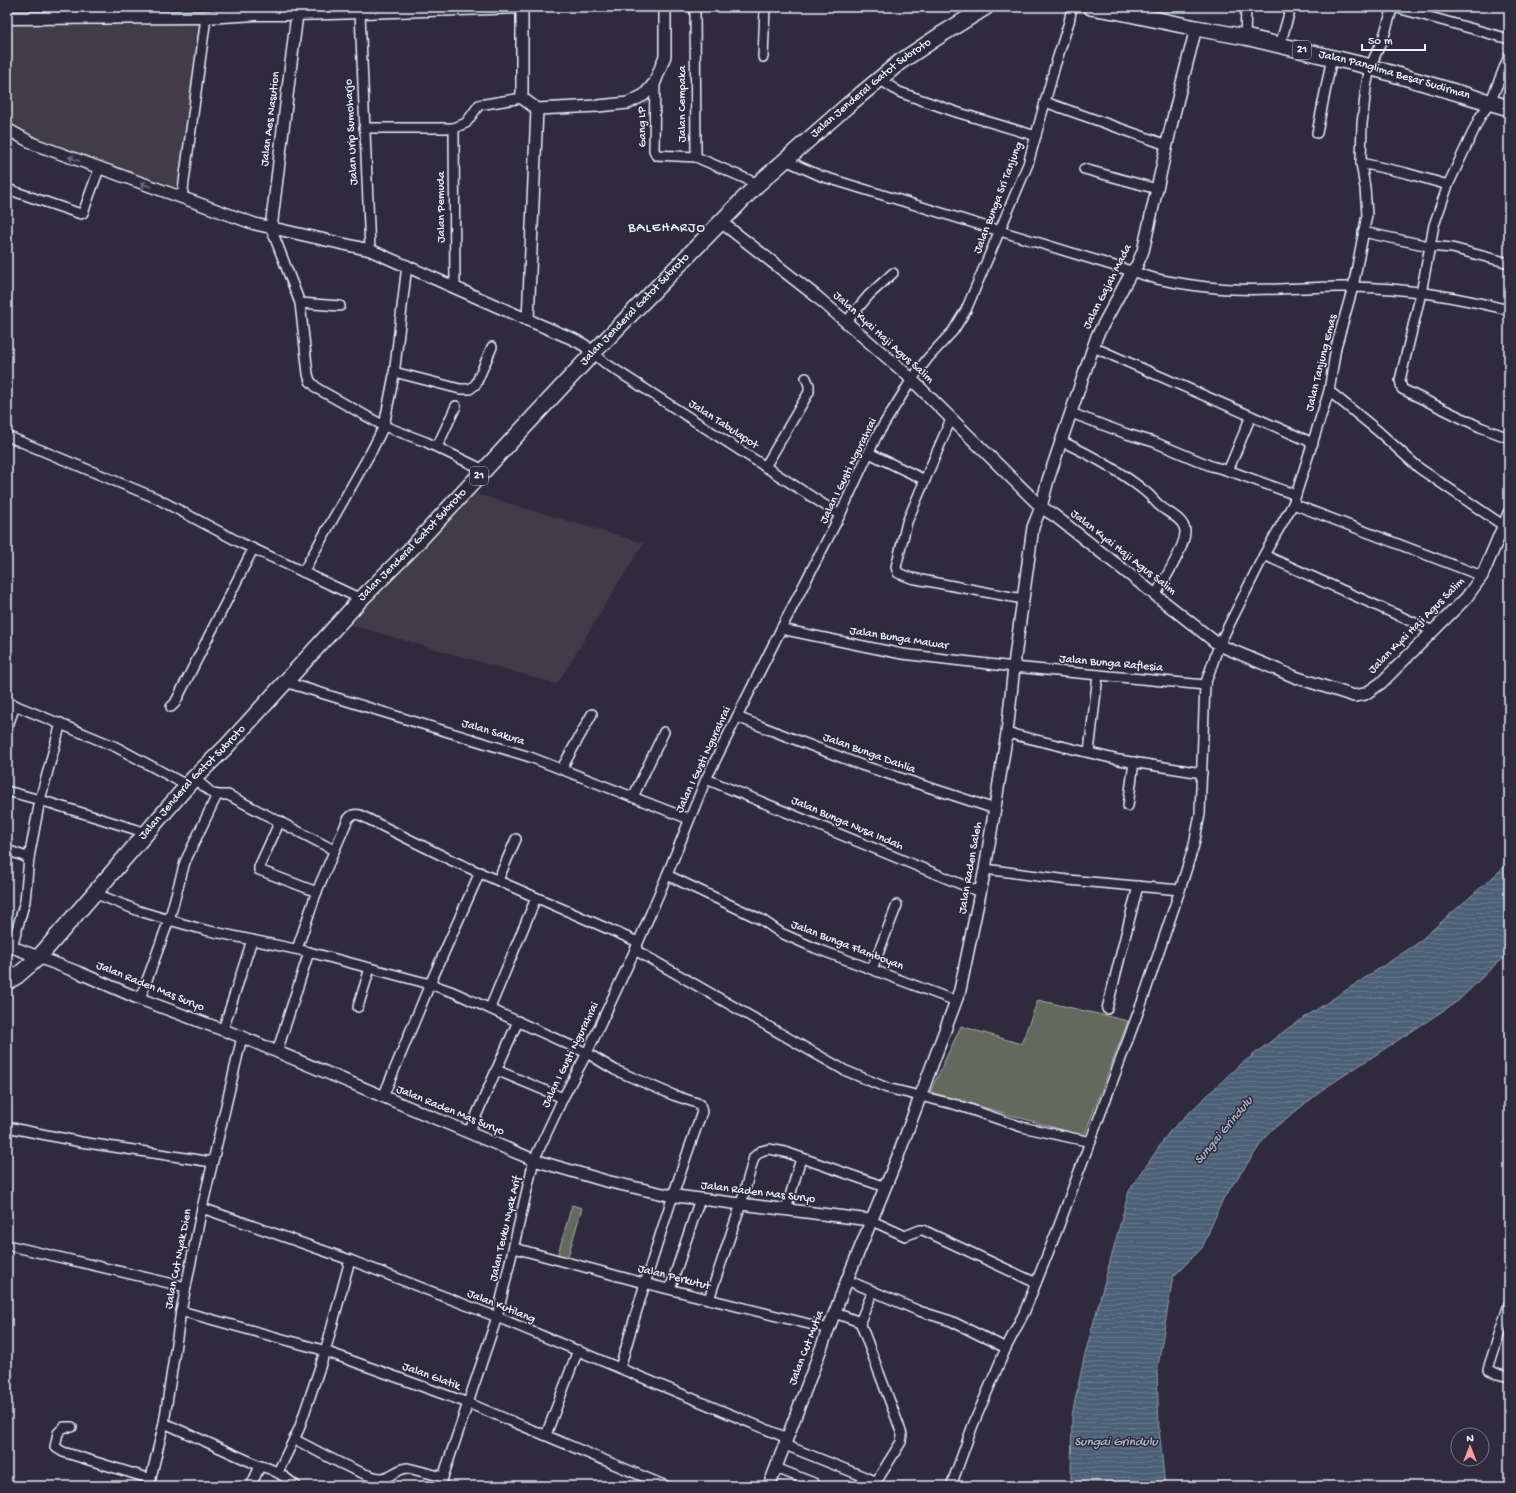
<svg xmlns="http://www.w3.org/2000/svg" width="1516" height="1493" font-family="'Gochi Hand',sans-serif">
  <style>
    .built { fill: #433b48 }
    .pitch { fill: #63695c; stroke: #a6adaa }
    .water { fill: url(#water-rules); stroke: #8a9baa }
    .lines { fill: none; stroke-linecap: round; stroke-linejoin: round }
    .minor-casing { stroke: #e8f1f8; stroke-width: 12 }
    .tertiary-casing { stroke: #e8f1f8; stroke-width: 14 }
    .secondary-casing { stroke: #e8f1f8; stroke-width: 15 }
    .trunk-casing { stroke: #e8f1f8; stroke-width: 18 }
    .minor { stroke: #2f2a3d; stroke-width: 9 }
    .tertiary { stroke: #2f2a3d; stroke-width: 11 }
    .secondary { stroke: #2f2a3d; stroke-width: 12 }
    .trunk { stroke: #2f2a3d; stroke-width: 15 }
    .oneway { stroke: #70707e }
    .labels { text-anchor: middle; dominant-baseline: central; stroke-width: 3; stroke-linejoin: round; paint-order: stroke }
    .shield { fill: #2f2a3d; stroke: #b0b5c0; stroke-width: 1 }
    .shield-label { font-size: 11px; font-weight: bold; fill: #e8f1f8 }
    .street-label { font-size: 12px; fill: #e8f1f8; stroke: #2f2a3d }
    .water-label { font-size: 13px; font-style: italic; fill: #a9b7c4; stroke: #2f2a3d }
    .quarter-label { font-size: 14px; letter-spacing: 1px; fill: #e8f1f8; stroke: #2f2a3d }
  </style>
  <defs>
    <pattern id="water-rules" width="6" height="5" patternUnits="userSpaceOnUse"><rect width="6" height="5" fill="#4b6176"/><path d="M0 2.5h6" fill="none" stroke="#65788a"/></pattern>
  </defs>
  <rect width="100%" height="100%" fill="#2f2a3d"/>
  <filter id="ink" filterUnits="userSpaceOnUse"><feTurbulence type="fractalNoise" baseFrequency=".025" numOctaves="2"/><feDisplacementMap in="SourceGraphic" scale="8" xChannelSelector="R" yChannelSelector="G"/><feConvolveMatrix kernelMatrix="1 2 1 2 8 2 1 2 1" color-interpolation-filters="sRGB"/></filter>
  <g filter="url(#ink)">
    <!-- built -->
    <g class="built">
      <polygon points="201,19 185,147 177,188 31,136 7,122 7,25"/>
      <polygon points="470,492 643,543 557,684 344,623"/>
    </g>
    <!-- pitch -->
    <g class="pitch">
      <polygon points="1038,1000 1128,1021 1084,1136 930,1092 961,1026 1021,1044"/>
      <polygon points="572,1205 582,1208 567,1260 557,1257"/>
    </g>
    <!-- water -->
    <polygon class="water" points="1509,863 1509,955 1498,962 1458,1001 1328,1086 1269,1132 1223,1199 1202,1248 1173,1277 1157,1372 1159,1429 1165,1486 1074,1486 1071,1478 1072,1415 1084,1358 1129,1191 1170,1131 1236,1068 1287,1029 1415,945"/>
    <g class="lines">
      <defs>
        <g id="minor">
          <polyline points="109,7 115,18"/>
          <polyline points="695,7 696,157 758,184"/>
          <polyline points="1394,7 1509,39"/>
          <polyline points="360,13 370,250"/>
          <polyline points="1245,37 1246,7"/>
          <polyline points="1280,45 1291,7"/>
          <polyline points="1509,56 1490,103 1480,117 1448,185 1434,225 1421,293 1400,380 1402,389 1480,427 1509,438"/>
          <polyline points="763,57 765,7"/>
          <polyline points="879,79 899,92 956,112 1036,136"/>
          <polyline points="655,82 654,150 656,155 696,157"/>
          <polyline points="1045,102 1167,145"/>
          <polyline points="364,128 454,128 466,123 479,105 522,98"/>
          <polyline points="454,128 455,287"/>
          <polyline points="1317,133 1332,57"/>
          <path d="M785,160l36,16 336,103c25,5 50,9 75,10 40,2 81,-3 121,-2 55,1 103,10 156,23"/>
          <polyline points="1361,163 1406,173 1448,185"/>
          <polyline points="1084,169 1157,189"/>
          <polyline points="7,189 81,214 83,213 99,169"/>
          <polyline points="182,197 206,17"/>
          <polyline points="271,228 300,303 308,374 310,381 318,389 384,426 426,442 484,470"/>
          <polyline points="1363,232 1429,246 1452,248 1509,263"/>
          <polyline points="300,303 340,306"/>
          <polyline points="846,322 869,295 893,273"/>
          <polyline points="1093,347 1313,443"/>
          <polyline points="593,353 605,363 840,515"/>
          <polyline points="394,372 460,389 470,389 476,384 492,347"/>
          <polyline points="1329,391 1378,431 1419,468 1504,526"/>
          <polyline points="1071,413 1127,434 1154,442 1211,466 1230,471 1296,495"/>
          <polyline points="951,419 907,522 896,567 898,573 911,578 1023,599"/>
          <polyline points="7,436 156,498 241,543 361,599"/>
          <path d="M1061,441c30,14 60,30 86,52 5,4 8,9 13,13 8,7 24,13 25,25 1,15 -21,49 -29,63"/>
          <polyline points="437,447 456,406"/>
          <polyline points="869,453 925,480"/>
          <polyline points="765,467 809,392 809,385 806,378"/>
          <polyline points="1228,471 1251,416"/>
          <polyline points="1293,504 1482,576"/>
          <polyline points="1264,555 1433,631"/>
          <polyline points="303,572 372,450 384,426 394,375 407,265"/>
          <polyline points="781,629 902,654 1014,667 1205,685"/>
          <polyline points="285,682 530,757 689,819"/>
          <polyline points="7,702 116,747 188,786"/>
          <polyline points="171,707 175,703 253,549"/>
          <polyline points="737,717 861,765 995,809"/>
          <polyline points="7,729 15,705"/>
          <polyline points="1007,733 1119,760 1202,773"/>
          <polyline points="1089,752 1098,675"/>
          <polyline points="562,768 592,714"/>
          <polyline points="194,778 213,794 219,795 228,795 334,850"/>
          <polyline points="706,779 980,892"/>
          <polyline points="7,791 40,800 147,833"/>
          <polyline points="633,797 664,732"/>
          <polyline points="1128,806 1134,762"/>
          <polyline points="280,821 259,867 259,870 317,892"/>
          <polyline points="7,850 29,858"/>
          <polyline points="985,869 1068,880 1180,890"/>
          <polyline points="667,875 762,920 781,933 815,948 956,1001"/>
          <polyline points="498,880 516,839"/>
          <path d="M94,893l45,18 30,9 36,10 104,22 121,32 23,8 134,61 28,17 58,25 27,9 2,8c-31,85 -57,169 -82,256"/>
          <polyline points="12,947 25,901 29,858 40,800 61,723"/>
          <path d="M297,949l20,-58 31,-72c4,-5 7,-5 12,-4l93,46 185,81"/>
          <polyline points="635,950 844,1070 887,1088 957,1105 1022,1127 1091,1142"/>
          <polyline points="872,969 897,905"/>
          <polyline points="140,999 169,920 185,862 217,795"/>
          <polyline points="358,1007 370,968"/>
          <polyline points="490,1008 536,898"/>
          <polyline points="1107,1009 1138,886"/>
          <polyline points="223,1030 252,940"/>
          <polyline points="277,1052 309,952"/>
          <polyline points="496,1070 563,1098"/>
          <polyline points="383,1097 430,984 480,872"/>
          <polyline points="7,1127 81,1142 212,1162"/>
          <polyline points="469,1132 518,1021"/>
          <polyline points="202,1208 350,1260 497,1317 787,1438"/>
          <polyline points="786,1210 801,1158"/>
          <polyline points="870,1220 905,1236 920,1230 923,1230 1036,1283"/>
          <polyline points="7,1245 186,1287"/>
          <polyline points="514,1248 640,1282 829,1329"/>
          <polyline points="847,1280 919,1311 951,1321 1006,1348"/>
          <polyline points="670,1289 700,1199"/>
          <polyline points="709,1299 741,1204 754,1157 761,1151 769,1149 785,1152 885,1187"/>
          <polyline points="1509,1304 1488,1369 1497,1374 1509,1377"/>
          <polyline points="181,1311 319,1349 468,1403 666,1486"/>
          <polyline points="860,1322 873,1291"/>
          <path d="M164,1423l96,43c15,3 25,11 36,20"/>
          <polyline points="72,1427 64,1427 58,1433 55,1447 63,1452 151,1479"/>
          <polyline points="546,1435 578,1350"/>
          <path d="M294,1439c18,9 71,40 88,39 10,-1 16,-10 26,-10l35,9"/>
          <polyline points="785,1445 875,1481 878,1479 901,1442 902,1435 898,1423 860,1322 835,1313"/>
          <polyline points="776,1468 814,1483"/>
          <polyline points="278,1472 299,1429 325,1352 350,1260"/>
          <polyline points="149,1486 164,1423 181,1311 202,1208 242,1037"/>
          <polyline points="251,1486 260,1466"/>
          <polyline points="440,1486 497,1317 534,1160 563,1098 587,1053 635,950 667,875 706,779 781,629 840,515 876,437 912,379 928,358 953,331 966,310 1028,164 1055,66 1069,22 1072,7"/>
          <polyline points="951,1486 973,1425 1006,1348 1024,1313 1058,1228 1142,1002 1180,890 1194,845 1200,814 1205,685 1219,645 1264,555 1293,504 1329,391 1336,347 1353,287 1367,215 1365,188 1361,163 1362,124 1366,88 1370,67 1384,36 1393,7"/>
        </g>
        <g id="tertiary">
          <polyline points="522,7 522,98 537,109 598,106 628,103 644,95 655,82 665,56 665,7"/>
          <polyline points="7,129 34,144 255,224 370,250 528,320 573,339 584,345 593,353"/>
          <polyline points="721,222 816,296 905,373 1041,507 1055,516 1219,645 1295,677 1354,696 1365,694 1381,683 1466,598 1482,576 1509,513"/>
          <polyline points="271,228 297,14"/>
          <polyline points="528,320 537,109"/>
          <polyline points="7,945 80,973 140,999 242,1037 534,1160 606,1181 668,1195 870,1220"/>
          <polyline points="769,1486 847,1280 898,1156 960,990 985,869 1007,733 1015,657 1033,527 1041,507 1048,480 1097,336 1132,271 1137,265 1143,251 1172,122 1196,28"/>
        </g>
        <polyline id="secondary" points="7,18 206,17 256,14 297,14 523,7"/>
        <g id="trunk">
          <path id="s1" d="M1091,7l24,4 81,17 49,9 118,28 146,43"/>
          <path id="s2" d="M7,982l10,-6 22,-19 155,-179 32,-31 135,-148 50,-50 182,-196 165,-169 89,-78 53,-44 39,-26 47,-29"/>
        </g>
      </defs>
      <!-- minor casing -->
      <use href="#minor" class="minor-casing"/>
      <!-- tertiary casing -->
      <use href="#tertiary" class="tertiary-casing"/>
      <!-- secondary casing -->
      <use href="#secondary" class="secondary-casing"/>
      <!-- trunk casing -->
      <use href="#trunk" class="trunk-casing"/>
      <!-- minor -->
      <use href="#minor" class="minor"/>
      <!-- tertiary -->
      <use href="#tertiary" class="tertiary"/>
      <!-- secondary -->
      <use href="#secondary" class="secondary"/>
      <!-- trunk -->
      <use href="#trunk" class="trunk"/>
    </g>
    <!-- one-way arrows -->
    <defs><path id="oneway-shaft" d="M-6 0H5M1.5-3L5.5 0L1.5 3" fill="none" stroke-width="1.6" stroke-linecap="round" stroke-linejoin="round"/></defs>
    <g class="oneway">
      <use href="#oneway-shaft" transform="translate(74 159) rotate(-160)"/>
      <use href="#oneway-shaft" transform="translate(146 185) rotate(-161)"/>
    </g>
  </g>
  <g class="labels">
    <!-- shield labels -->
    <g class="shield">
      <rect x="1293" y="41" width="18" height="18" rx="3"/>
      <rect x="470" y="467" width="18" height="18" rx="3"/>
    </g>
    <g class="shield-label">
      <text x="1302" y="50">21</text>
      <text x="479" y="476">21</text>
    </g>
    <!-- street labels -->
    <g class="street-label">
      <text stroke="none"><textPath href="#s1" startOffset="311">Jalan Panglima Besar Sudirman</textPath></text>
      <text stroke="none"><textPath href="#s2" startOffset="1245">Jalan Jenderal Gatot Subroto</textPath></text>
      <text transform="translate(683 104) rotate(-90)">Jalan Cempaka</text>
      <text transform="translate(271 119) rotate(-83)">Jalan Aes Nasution</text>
      <text transform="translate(643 127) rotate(-91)">Gang LP</text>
      <text transform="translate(352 132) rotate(-93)">Jalan Urip Sumoharjo</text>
      <text transform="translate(999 198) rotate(-69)">Jalan Bunga Sri Tanjung</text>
      <text transform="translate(442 207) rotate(-90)">Jalan Pemuda</text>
      <text transform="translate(1108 287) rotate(-63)">Jalan Gajah Mada</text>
      <text stroke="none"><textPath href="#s2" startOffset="921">Jalan Jenderal Gatot Subroto</textPath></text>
      <text transform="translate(883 338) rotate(42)">Jalan Kyai Haji Agus Salim</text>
      <text transform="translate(1322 363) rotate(-76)">Jalan Tanjung Emas</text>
      <text transform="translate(723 425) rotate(33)">Jalan Tabulapot</text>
      <text transform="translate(849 471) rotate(-64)">Jalan I Gusti Ngurahrai</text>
      <text stroke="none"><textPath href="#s2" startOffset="597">Jalan Jenderal Gatot Subroto</textPath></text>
      <text transform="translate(1123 553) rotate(38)">Jalan Kyai Haji Agus Salim</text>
      <text transform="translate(1417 626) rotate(-45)">Jalan Kyai Haji Agus Salim</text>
      <text transform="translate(899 639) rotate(9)">Jalan Bunga Mawar</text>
      <text transform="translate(1111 664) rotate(5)">Jalan Bunga Raflesia</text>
      <text transform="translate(493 733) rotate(17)">Jalan Sakura</text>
      <text transform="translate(869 754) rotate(20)">Jalan Bunga Dahlia</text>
      <text transform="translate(704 760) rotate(-65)">Jalan I Gusti Ngurahrai</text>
      <text stroke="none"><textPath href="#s2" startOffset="273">Jalan Jenderal Gatot Subroto</textPath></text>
      <text transform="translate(847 824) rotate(23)">Jalan Bunga Nusa Indah</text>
      <text transform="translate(971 868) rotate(-80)">Jalan Raden Saleh</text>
      <text transform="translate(847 946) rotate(21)">Jalan Bunga Flamboyan</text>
      <text transform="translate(150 987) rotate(22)">Jalan Raden Mas Suryo</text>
      <text transform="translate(571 1055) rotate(-64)">Jalan I Gusti Ngurahrai</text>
      <text transform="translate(450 1111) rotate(22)">Jalan Raden Mas Suryo</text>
      <text transform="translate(758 1193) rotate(7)">Jalan Raden Mas Suryo</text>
      <text transform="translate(506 1229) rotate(-77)">Jalan Teuku Nyak Arif</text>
      <text transform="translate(179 1259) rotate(-79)">Jalan Cut Nyak Dien</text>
      <text transform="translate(674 1278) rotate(14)">Jalan Perkutut</text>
      <text transform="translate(501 1307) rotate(22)">Jalan Kutilang</text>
      <text transform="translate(807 1348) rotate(-69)">Jalan Cut Mutia</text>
      <text transform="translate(431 1377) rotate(20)">Jalan Glatik</text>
    </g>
    <!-- water labels -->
    <g class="water-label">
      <text transform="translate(1224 1131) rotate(-50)">Sungai Grindulu</text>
      <text x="1116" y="1442">Sungai Grindulu</text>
    </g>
    <!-- quarter labels -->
    <g class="quarter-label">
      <text x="667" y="228">BALEHARJO</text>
    </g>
  </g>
  <!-- margin -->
  <rect width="1516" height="1493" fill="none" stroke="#2f2a3d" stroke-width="24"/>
  <rect x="12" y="12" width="1492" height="1469" fill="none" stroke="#e8f1f8" stroke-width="1.5" filter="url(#ink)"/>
  <!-- north arrow -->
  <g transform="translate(1470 1447)"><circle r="19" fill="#2f2a3d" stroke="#797a88"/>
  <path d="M0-3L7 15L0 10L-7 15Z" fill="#ff9aa2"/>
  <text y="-6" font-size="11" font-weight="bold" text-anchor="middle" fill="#e8f1f8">N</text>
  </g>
  <!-- scale -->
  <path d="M1362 44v6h63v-6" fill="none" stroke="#e8f1f8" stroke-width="2"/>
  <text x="1368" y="44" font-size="12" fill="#e8f1f8" stroke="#2f2a3d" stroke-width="3" paint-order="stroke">50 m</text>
</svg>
